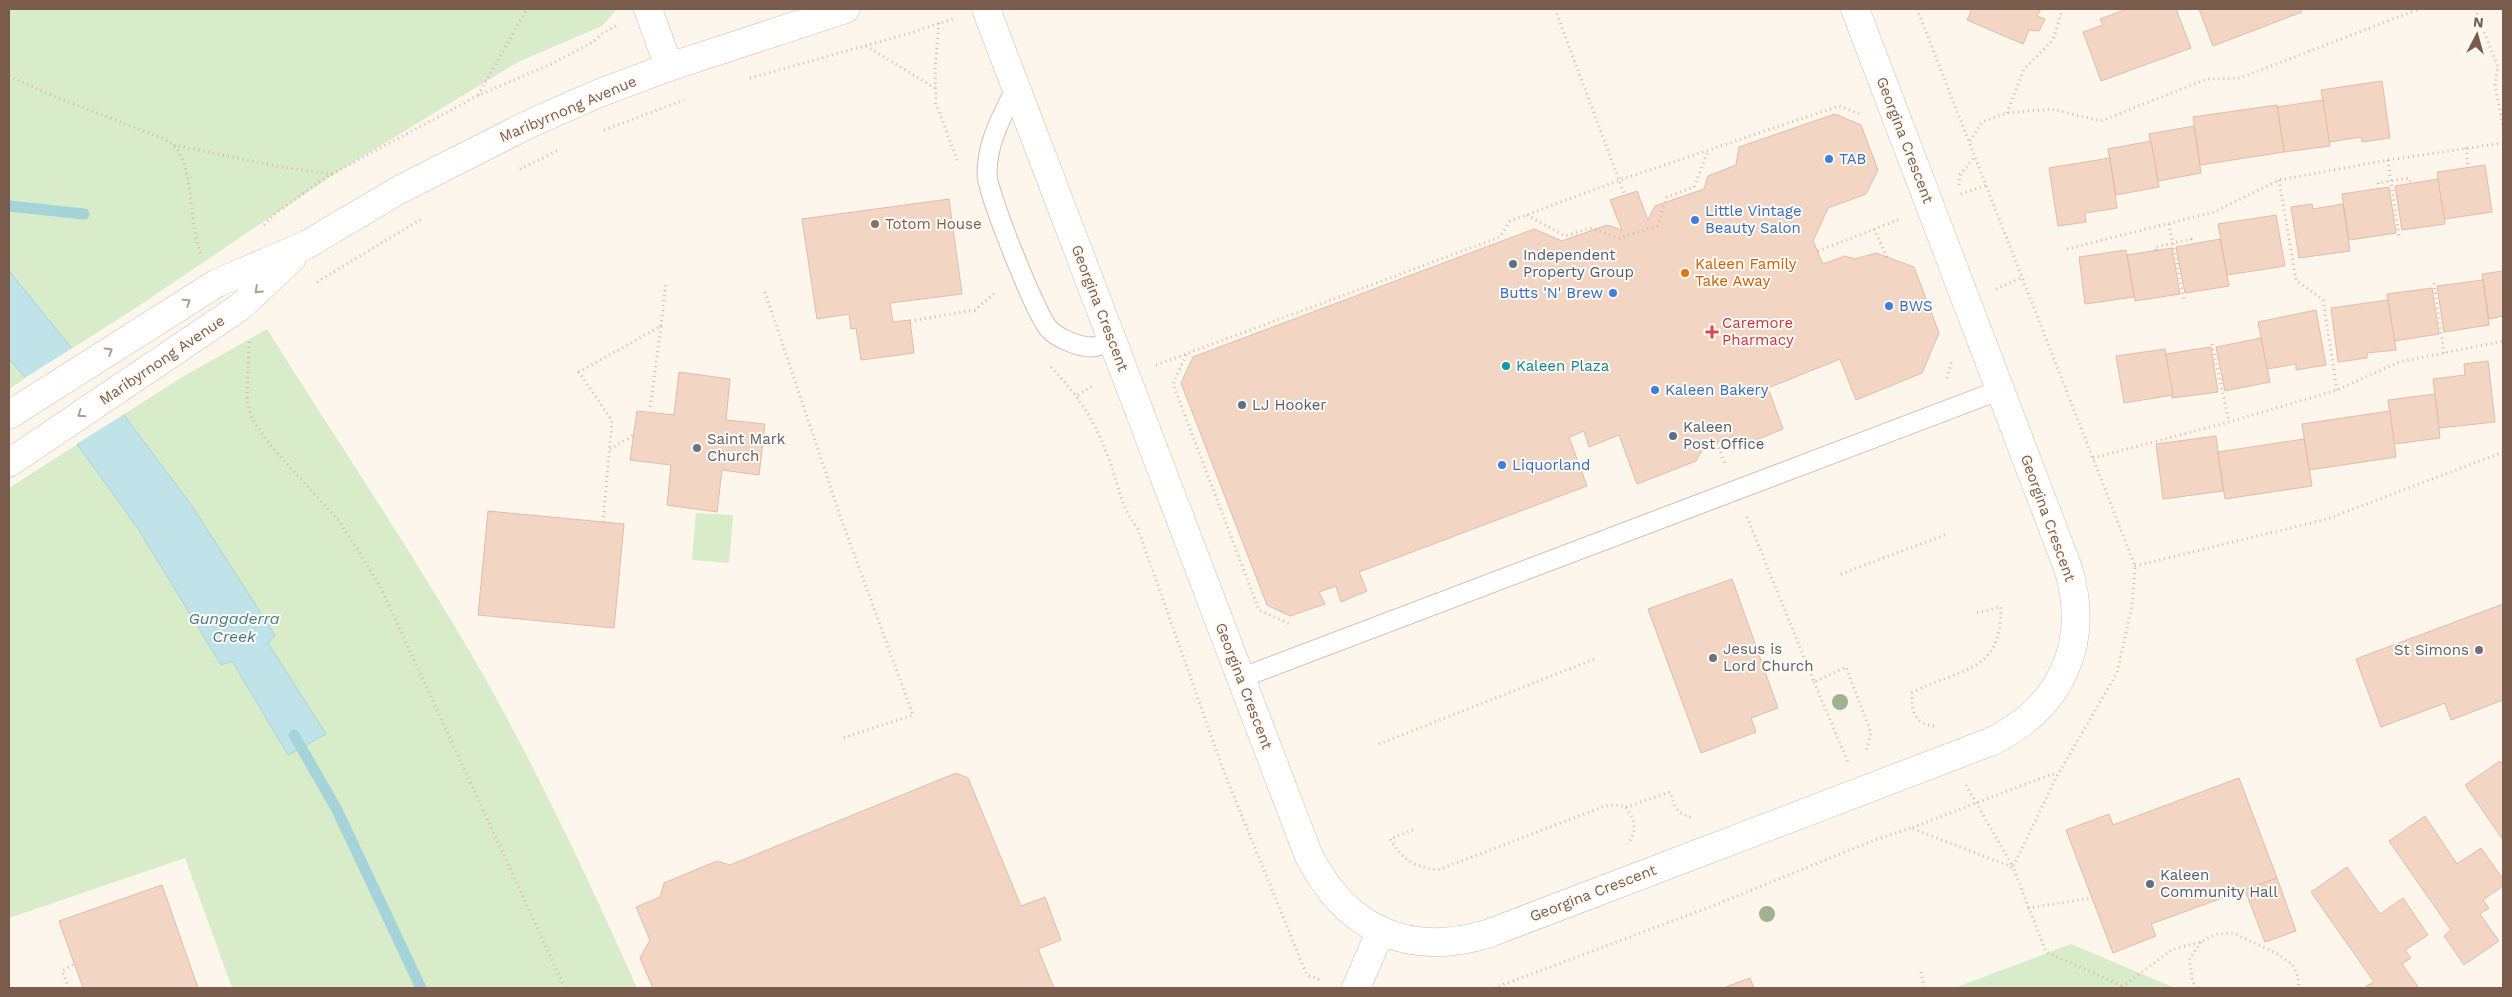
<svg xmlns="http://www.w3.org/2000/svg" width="2512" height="997" font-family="'Work Sans',sans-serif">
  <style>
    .green { fill: #d8ecc9 }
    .water { fill: #bfe3e8; stroke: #a5d3da }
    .pier { fill: #fdf6ec }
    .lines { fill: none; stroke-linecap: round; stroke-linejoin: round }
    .stream { stroke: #a5d3da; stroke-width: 11 }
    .building { fill: #f3d5c3; stroke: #e6bba3 }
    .lane-casing { stroke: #d1beb0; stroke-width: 21 }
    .street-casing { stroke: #d1beb0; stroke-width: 29 }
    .secondary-casing { stroke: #d6c0b0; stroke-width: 29 }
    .path { stroke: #d9b8a5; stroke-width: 3; stroke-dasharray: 1 4; stroke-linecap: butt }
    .lane { stroke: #fff; stroke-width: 19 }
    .street { stroke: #fff; stroke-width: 28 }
    .secondary { stroke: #fff; stroke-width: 28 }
    .tree { fill: #a0b28e }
    .oneway { stroke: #af9d94 }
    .shop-dot { fill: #3f7fe0; stroke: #fffaf3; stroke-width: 2 }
    .education-dot { fill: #8d6e63; stroke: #fffaf3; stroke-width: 2 }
    .service-dot { fill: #5c6f8a; stroke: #fffaf3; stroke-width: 2 }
    .food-dot { fill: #e8710a; stroke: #fffaf3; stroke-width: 2 }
    .health-dot { fill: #e0444e; stroke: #fffaf3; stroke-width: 2 }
    .culture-dot { fill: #0f9aa8; stroke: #fffaf3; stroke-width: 2 }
    .worship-dot { fill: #6b7280; stroke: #fffaf3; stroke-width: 2 }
    .labels { text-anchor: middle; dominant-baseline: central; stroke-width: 4; stroke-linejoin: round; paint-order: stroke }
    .street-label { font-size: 15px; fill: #7a5c4d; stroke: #fffaf3 }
    .shop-label { font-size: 15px; fill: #366cbe; stroke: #fffaf3; text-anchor: start }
    .education-label { font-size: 15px; fill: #785e54; stroke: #fffaf3; text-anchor: start }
    .service-label { font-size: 15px; fill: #4e5e75; stroke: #fffaf3; text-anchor: start }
    .food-label { font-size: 15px; fill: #c56008; stroke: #fffaf3; text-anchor: start }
    .health-label { font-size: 15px; fill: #be3a42; stroke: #fffaf3; text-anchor: start }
    .culture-label { font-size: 15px; fill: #0d838f; stroke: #fffaf3; text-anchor: start }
    .worship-label { font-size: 15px; fill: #5b616d; stroke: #fffaf3; text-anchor: start }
    .water-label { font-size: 16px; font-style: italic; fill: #437c86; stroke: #fffaf3 }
  </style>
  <rect width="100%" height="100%" fill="#fdf6ec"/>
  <!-- green -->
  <g class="green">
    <polygon points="9,9 617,9 602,26 518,62 339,171 134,309 9,389"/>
    <path d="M267,329c62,99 127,196 187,296 70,116 128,240 183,363h-405l-47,-130 -176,60v-430l170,-109z"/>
    <polygon points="696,513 733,515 729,563 692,560"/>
    <polygon points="2071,944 2175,988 1954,988"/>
  </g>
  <!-- water -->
  <polygon class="water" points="9,271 100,383 192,506 275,635 268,643 326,734 288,755 232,661 221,665 139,530 52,409 9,359"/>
  <!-- pier -->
  <polygon class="pier" points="74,347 126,413 75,445 50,410 23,379"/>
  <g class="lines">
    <!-- stream -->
    <g class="stream">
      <polyline points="9,206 84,214"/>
      <polyline points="294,735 336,808 421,988"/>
    </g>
  </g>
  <!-- building -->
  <g class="building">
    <polygon points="1972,9 2041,9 2037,16 2045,19 2039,31 2029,30 2023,44 1967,20"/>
    <polygon points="2127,9 2176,9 2191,48 2101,81 2083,32 2103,25 2100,19"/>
    <polygon points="2199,9 2300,9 2302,12 2213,46"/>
    <polygon points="2382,81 2390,138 2362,142 2361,137 2329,142 2321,90"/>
    <polygon points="2323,100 2330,146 2284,152 2277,107"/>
    <polygon points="2277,105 2284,152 2200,165 2193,117"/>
    <polygon points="1835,114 1861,125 1878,170 1866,194 1828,208 1813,241 1823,264 1845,256 1855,259 1876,253 1914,267 1939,333 1922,373 1856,400 1840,359 1768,388 1783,429 1749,443 1733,436 1704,447 1696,461 1637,484 1619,435 1589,447 1584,431 1569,437 1587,486 1359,572 1367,591 1341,602 1336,586 1319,592 1325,604 1290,616 1267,605 1181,383 1193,357 1534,229 1562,241 1607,225 1622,230 1610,200 1637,191 1648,220 1655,206 1704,189 1708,176 1736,165 1739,147"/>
    <polygon points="2194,126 2201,173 2158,181 2149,134"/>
    <polygon points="2151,141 2159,187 2116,195 2108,149"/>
    <polygon points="2110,158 2117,208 2085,213 2086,222 2058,226 2049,168"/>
    <polygon points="2485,165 2492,212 2444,219 2437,172"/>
    <polygon points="2438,179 2445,224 2402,230 2395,186"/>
    <polygon points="2389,187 2396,233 2349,240 2342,194"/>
    <polygon points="949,199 962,294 890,303 893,322 910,320 914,353 861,360 856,328 851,329 849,314 817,319 802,219"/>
    <polygon points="2312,204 2313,209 2343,204 2350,251 2299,258 2291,207"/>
    <polygon points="2276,215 2285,266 2227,275 2218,224"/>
    <polygon points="2220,239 2229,286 2185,293 2176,247"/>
    <polygon points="2172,248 2180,294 2135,301 2127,255"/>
    <polygon points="2126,250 2134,297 2085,304 2079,257"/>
    <polygon points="2503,271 2503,316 2489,319 2482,274"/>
    <polygon points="2483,280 2489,325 2444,332 2437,286"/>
    <polygon points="2432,288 2439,334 2394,341 2387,294"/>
    <polygon points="2388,300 2396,350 2367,353 2367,358 2338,362 2331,308"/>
    <polygon points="2316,310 2326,365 2296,370 2296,364 2267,369 2258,322"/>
    <polygon points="2261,338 2270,382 2225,391 2216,347"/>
    <polygon points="2211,347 2218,392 2172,398 2166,354"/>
    <polygon points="2165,349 2173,395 2124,403 2116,356"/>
    <polygon points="2488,361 2495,422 2439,428 2433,379 2465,375 2464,364"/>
    <polygon points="679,372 730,379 726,420 765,424 759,475 722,470 717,512 667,505 671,465 630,460 637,411 674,415"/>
    <polygon points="2435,394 2440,438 2394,444 2388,400"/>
    <polygon points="2390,411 2396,457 2309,470 2302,424"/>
    <polygon points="2216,436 2223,491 2163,499 2156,444"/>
    <polygon points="2304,439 2312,486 2225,499 2218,452"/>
    <polygon points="488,511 624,524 614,628 478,615"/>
    <polygon points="1732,579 1778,708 1751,718 1756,732 1701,753 1648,609"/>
    <polygon points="2503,604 2503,700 2451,720 2445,703 2381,727 2356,659"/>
    <polygon points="2500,761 2503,765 2503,840 2465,785"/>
    <polygon points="956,773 968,778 1021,906 1045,897 1061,940 1038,949 1054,988 653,988 640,958 650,940 636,907 660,897 664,883 717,861 730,865"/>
    <polygon points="2239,778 2277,878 2151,924 2156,936 2113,953 2066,830 2109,814 2113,825"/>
    <polygon points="2425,816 2457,864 2481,848 2503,879 2503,886 2483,900 2489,908 2480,914 2499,941 2464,965 2444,936 2451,930 2389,841"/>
    <polygon points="2347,867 2380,914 2403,898 2428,935 2405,950 2411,958 2402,964 2419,988 2367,988 2366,986 2374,982 2311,892"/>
    <polygon points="2277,878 2296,931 2265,942 2245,890"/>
    <polygon points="162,885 198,988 83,988 59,921"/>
    <polygon points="1750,978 1754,988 1723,988"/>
  </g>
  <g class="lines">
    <defs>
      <g id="lane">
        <path d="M1016,88c-14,28 -29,54 -29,86 0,18 49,141 62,155 8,9 30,18 42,18 6,0 15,-4 22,-6"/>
        <polyline points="1241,678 2000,390"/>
      </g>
      <g id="street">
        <polyline points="648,9 669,67"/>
        <path d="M986,9l322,845c37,74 98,104 179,80l503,-192c71,-34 101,-98 78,-174l-213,-559"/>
        <polyline points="1356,988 1381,930"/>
      </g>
      <g id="secondary">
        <polyline points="9,415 217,283 306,245 399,190 527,125 597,94 669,67 846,9"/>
        <polyline points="9,463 240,307 292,258"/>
      </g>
    </defs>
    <!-- lane casing -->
    <use href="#lane" class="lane-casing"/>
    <!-- street casing -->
    <use href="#street" class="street-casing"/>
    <!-- secondary casing -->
    <use href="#secondary" class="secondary-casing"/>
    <!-- path -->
    <g class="path">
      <polyline points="1555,9 1625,196"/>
      <polyline points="1917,9 2135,566 2132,606 2117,673 2057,776 2013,867 2046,952 2127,988"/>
      <polyline points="2475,9 2498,67 2495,84 2503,127"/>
      <polyline points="939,23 935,70 936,103 957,160"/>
      <polyline points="866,46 935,88"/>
      <path d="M9,76l44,20 109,42c5,3 11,6 15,11 17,23 12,77 24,106"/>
      <polyline points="750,78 907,34 955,18"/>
      <polyline points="478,95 527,9"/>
      <polyline points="2007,113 2024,69 2053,40 2062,11"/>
      <polyline points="604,130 684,100"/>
      <polyline points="1970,141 1982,122 2007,113 2051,109 2101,121 2207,79 2240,78 2419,9"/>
      <polyline points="174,145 281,167 333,174"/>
      <polyline points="2466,148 2468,167"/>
      <polyline points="2388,160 2399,236"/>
      <polyline points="520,169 559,150"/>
      <polyline points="2279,180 2296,280 2323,300 2337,390"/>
      <polyline points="1959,185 1960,175 1975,156"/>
      <polyline points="2379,189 2378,183 2409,178 2411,183"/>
      <polyline points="1961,194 1987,185"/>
      <polyline points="1527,215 1565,236 1590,228 1619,238 1657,226 1667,197 1694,187 1708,151"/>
      <polyline points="2169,224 2184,299"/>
      <polyline points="264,225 276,213 323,179 477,96 551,64 593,42 603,33 618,25"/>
      <polyline points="1874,229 1887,257"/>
      <polyline points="2067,249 2214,212 2279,180 2388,160 2503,143"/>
      <polyline points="2156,250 2155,247 2191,239 2192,244"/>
      <polyline points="1818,251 1900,219"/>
      <polyline points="317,282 423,218"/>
      <polyline points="2434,283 2444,353"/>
      <polyline points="1996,289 2023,277"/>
      <polyline points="765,292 842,521 913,715 843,738"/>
      <polyline points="910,321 975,310 997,291"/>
      <polyline points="661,326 666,282"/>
      <polyline points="249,342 247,401 252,419 270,445 339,521 380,586 565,988"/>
      <polyline points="2212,344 2229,422"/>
      <polyline points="1186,355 1173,384 1259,610 1292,625"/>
      <polyline points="1156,365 1500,237 1510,221 1620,180 1839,106 1860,114"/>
      <path d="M1051,367c28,30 41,49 56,87 11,27 12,51 31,75l86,243 73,179 10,24 16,6"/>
      <polyline points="1947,378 1952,360"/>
      <polyline points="1078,395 1094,385"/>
      <polyline points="1717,443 1725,463"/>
      <polyline points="610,449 634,435"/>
      <polyline points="2093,458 2229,422 2337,390 2399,362 2503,341"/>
      <polyline points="1747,517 1814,682 1846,667 1871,733 1866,752"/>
      <polyline points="603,522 612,421 579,372 661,326 650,408"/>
      <polyline points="2135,566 2327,519 2503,452"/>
      <polyline points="1841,574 1947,534"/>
      <polyline points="1814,682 1848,762"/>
      <path d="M1934,726c-19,-2 -23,-15 -22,-33 47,-26 90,-18 89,-86l-25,6"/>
      <polyline points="1379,744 1597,658"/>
      <polyline points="1966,785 2013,867"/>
      <path d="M1626,807l44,-15c6,17 6,21 23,26"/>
      <path d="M1413,830l-23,9c14,22 22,27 48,31l167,-64 11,-1 10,2c8,12 13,25 1,37"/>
      <polyline points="2012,867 1911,828 2052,774 2057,776"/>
      <polyline points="2028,908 2092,898"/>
      <polyline points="1921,972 1924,988"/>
      <polyline points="2122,987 2173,949 2201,942 2216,934 2233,933 2276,953 2292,964 2298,976 2299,988"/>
      <polyline points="69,988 62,971 74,964"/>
      <polyline points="1494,988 1710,907 1872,841 1911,828"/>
      <polyline points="2197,988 2193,982 2189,960 2201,942"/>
    </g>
    <!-- lane -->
    <use href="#lane" class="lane"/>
    <!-- street -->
    <use href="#street" class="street"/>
    <!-- secondary -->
    <use href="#secondary" class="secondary"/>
  </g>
  <!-- trees -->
  <g class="tree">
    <circle cx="1840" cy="702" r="8"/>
    <circle cx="1767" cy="914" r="8"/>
  </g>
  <!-- one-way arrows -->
  <defs><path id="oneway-chevron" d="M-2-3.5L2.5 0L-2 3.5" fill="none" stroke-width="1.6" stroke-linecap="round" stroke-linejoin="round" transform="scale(1.25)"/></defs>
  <g class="oneway">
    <use href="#oneway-chevron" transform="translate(258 290) rotate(137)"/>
    <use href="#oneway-chevron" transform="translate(187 302) rotate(-33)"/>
    <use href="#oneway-chevron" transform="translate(109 351) rotate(-32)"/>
    <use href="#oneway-chevron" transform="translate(81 414) rotate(146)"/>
  </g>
  <!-- markers -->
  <g class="shop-dot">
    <circle cx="1829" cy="159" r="5"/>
    <circle cx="1695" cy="220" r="5"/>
    <circle cx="1613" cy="293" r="5"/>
    <circle cx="1889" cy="306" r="5"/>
    <circle cx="1655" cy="390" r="5"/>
    <circle cx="1502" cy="465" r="5"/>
  </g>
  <circle class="education-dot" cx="875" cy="224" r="5"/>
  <g class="service-dot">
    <circle cx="1513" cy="264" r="5"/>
    <circle cx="1242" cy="405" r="5"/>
    <circle cx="1673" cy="436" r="5"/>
    <circle cx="2150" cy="884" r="5"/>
  </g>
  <circle class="food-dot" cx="1685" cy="273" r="5"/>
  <path class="health-dot" d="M1709.5 324.5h5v5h5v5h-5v5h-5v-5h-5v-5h5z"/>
  <circle class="culture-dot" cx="1506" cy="366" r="5"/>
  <g class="worship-dot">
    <circle cx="697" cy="448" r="5"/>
    <circle cx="2479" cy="650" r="5"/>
    <circle cx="1713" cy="658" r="5"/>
  </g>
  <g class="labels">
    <!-- street labels -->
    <g class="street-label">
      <text transform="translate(568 109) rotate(-23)">Maribyrnong Avenue</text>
      <text transform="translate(1905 140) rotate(69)">Georgina Crescent</text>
      <text transform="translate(1100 308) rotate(69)">Georgina Crescent</text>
      <text transform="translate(162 360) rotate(-34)">Maribyrnong Avenue</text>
      <text transform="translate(2048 518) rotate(70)">Georgina Crescent</text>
      <text transform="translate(1244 686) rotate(69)">Georgina Crescent</text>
      <text transform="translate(1593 893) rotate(-21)">Georgina Crescent</text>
    </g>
    <!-- shop labels -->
    <g class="shop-label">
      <text x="1839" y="159">TAB</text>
      <text x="1705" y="211">Little Vintage<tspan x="1705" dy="17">Beauty Salon</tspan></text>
      <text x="1603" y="293" text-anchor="end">Butts 'N' Brew</text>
      <text x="1899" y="306">BWS</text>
      <text x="1665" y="390">Kaleen Bakery</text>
      <text x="1512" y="465">Liquorland</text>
    </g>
    <!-- education labels -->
    <g class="education-label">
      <text x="885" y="224">Totom House</text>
    </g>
    <!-- service labels -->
    <g class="service-label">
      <text x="1523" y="255">Independent<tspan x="1523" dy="17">Property Group</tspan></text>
      <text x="1252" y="405">LJ Hooker</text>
      <text x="1683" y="427">Kaleen<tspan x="1683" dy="17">Post Office</tspan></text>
      <text x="2160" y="875">Kaleen<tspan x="2160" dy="17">Community Hall</tspan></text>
    </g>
    <!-- food labels -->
    <g class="food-label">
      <text x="1695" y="264">Kaleen Family<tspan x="1695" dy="17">Take Away</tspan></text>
    </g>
    <!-- health labels -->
    <g class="health-label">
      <text x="1722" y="323">Caremore<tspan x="1722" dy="17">Pharmacy</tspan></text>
    </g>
    <!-- culture labels -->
    <g class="culture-label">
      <text x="1516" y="366">Kaleen Plaza</text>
    </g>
    <!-- worship labels -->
    <g class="worship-label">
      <text x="707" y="439">Saint Mark<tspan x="707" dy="17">Church</tspan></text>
      <text x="1723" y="649">Jesus is<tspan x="1723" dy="17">Lord Church</tspan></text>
      <text x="2469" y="650" text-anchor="end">St Simons</text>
    </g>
    <!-- water labels -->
    <g class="water-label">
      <text x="234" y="618">Gungaderra<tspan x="234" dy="18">Creek</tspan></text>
    </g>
  </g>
  <!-- border -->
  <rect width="2512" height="997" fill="none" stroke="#7a5c4d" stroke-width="20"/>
  <!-- north arrow -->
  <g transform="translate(2477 35) rotate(6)" stroke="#fffaf3" stroke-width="4" paint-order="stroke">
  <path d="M0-4L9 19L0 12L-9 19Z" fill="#7a5c4d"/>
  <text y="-8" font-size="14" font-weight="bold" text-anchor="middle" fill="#7a5c4d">N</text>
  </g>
</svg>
